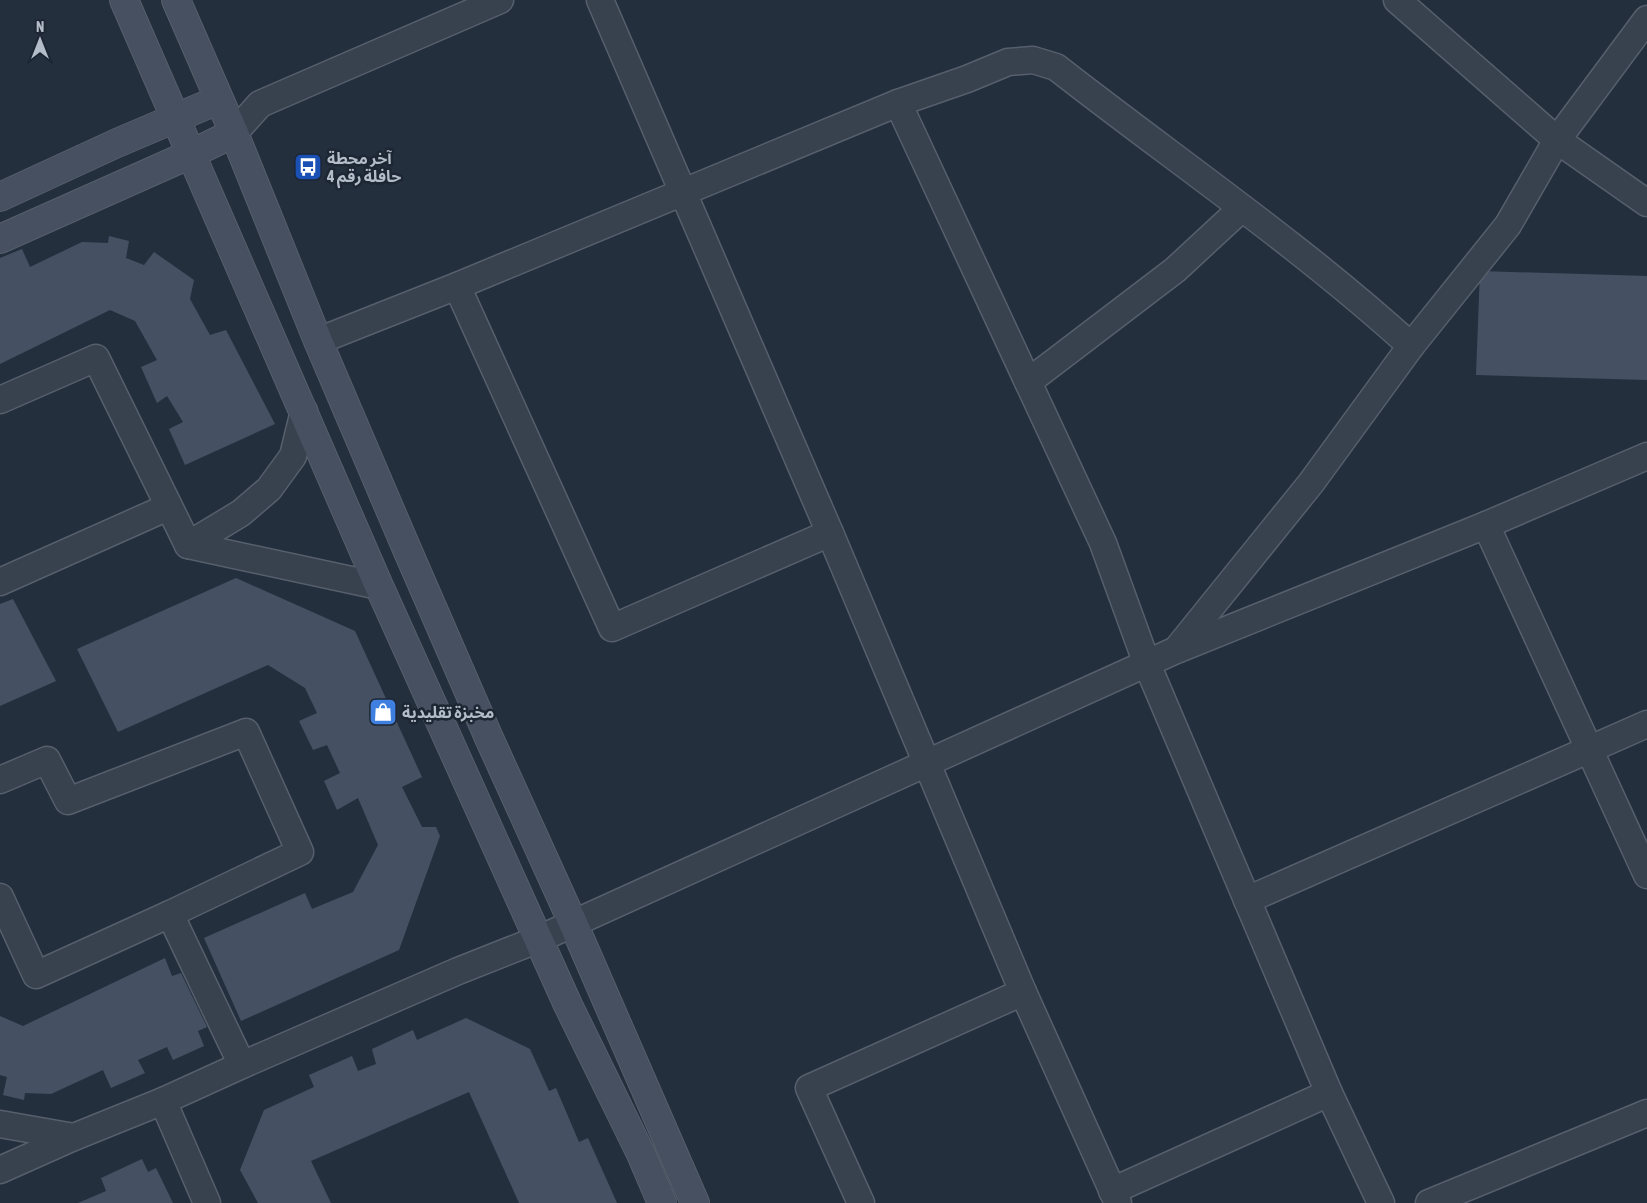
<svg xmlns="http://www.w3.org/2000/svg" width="1647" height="1203" font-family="'Asap Condensed','Noto Sans Arabic',sans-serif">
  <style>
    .building { fill: #455162 }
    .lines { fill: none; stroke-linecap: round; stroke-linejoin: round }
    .street-casing { stroke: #565f6c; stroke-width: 29 }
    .secondary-casing { stroke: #565f6c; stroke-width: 30 }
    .street { stroke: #38414e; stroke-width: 26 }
    .secondary { stroke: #465061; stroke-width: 28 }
    .labels { text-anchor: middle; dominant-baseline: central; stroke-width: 5; stroke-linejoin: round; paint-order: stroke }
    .poi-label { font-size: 16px; font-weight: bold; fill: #b4bcc9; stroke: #1d2633; text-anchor: start }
  </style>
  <rect width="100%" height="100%" fill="#242f3e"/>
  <!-- building -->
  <g class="building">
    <polygon points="109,236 129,241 126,258 144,265 154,252 194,280 190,299 210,335 226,330 275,424 185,465 169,429 183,422 167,396 157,403 141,367 157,360 135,321 110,310 0,364 0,258 22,249 30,267 82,242 108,243"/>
    <polygon points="1480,271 1647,276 1647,380 1476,375"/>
    <polygon points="236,578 355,631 422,777 402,787 422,827 436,827 440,836 399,950 241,1021 204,938 305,893 312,909 353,892 378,845 358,798 337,810 324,781 340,773 327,745 313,750 299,721 317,713 305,688 268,665 118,732 77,649"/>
    <polygon points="13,599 56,681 0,706 0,604"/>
    <polygon points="165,958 172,976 181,973 207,1027 198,1031 204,1046 173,1060 167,1047 138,1060 145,1073 111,1088 103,1070 51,1094 25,1093 24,1100 3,1095 7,1077 0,1075 0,1016 23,1026"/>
    <polygon points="466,1018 530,1049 549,1091 556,1088 579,1142 588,1138 617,1203 519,1203 469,1092 311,1161 331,1203 258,1203 240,1170 264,1110 314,1087 309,1075 352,1056 358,1071 376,1064 372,1049 413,1030 417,1040"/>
    <polygon points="142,1159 148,1172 156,1168 173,1203 78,1203 106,1191 101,1178"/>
  </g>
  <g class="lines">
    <defs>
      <g id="street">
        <polyline points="600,0 830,533 1023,992 1118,1203"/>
        <polyline points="1397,0 1557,140 1647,203"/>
        <polyline points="898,103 1103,543 1147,664 1329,1093 1381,1203"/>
        <polyline points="234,133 260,104 500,0"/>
        <polyline points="457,286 612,628 830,533"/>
        <path d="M318,341l139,-55 441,-183 69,-24 41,-17 25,-2 23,7c119,93 244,178 355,279"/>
        <polyline points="1028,382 1175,270 1242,208"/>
        <polyline points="0,400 96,358 188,545"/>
        <polyline points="1486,525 1647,875"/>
        <polyline points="188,545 379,586"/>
        <polyline points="188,545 241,513 269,489 293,456 304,411"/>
        <polyline points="0,582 168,507"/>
        <polyline points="1177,649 1311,483 1411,346 1508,225 1557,140 1647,19"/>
        <polyline points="0,780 47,760 68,801 246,732 300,852 170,914 242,1065"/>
        <polyline points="0,897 36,975 170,914"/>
        <polyline points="1247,900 1647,724"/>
        <polyline points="163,1101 207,1203"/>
        <polyline points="0,1124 74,1137"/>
        <polyline points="0,1170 74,1137 163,1101 242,1065 458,971 539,939 1174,651 1486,525 1647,456"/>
        <polyline points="1112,1191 1329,1093"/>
        <polyline points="861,1203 809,1088 1023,992"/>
        <polyline points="1429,1203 1647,1113"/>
      </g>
      <g id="secondary">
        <polyline points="124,0 379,586 568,1005 641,1154 662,1203"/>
        <polyline points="176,0 234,133 318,341 406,547 489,738 573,923 695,1203"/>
        <polyline points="0,197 117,143 218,100"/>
        <polyline points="0,239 191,154 234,133"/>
      </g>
    </defs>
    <!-- street casing -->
    <use href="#street" class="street-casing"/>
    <!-- secondary casing -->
    <use href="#secondary" class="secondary-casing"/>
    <!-- street -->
    <use href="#street" class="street"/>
    <!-- secondary -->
    <use href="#secondary" class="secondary"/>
  </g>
  <!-- icons -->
  <defs>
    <symbol id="bus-square" viewBox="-11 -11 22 22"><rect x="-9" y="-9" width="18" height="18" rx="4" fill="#1a4fb4" stroke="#1d2633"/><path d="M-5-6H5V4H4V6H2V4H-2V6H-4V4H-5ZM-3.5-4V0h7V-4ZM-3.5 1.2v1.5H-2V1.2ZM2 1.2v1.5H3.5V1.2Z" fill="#fff"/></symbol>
    <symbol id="shop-square" viewBox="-11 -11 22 22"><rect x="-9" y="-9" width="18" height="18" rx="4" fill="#3f7fe0" stroke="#1d2633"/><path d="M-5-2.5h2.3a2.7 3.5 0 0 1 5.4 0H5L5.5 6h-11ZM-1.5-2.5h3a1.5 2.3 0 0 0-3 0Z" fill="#fff"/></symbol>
  </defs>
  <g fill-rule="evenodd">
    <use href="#bus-square" x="292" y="151" width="32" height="32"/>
    <use href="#shop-square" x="367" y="696" width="32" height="32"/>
  </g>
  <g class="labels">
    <!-- poi labels -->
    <g class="poi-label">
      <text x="327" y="158">آخر محطة<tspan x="327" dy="18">حافلة رقم 4</tspan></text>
      <text x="402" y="712">مخبزة تقليدية</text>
    </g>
  </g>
  <!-- north arrow -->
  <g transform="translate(40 40)" stroke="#1d2633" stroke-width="4" paint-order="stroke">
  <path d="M0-4L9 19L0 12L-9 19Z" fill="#b4bcc9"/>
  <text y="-8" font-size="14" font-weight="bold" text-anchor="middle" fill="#b4bcc9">N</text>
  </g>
</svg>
